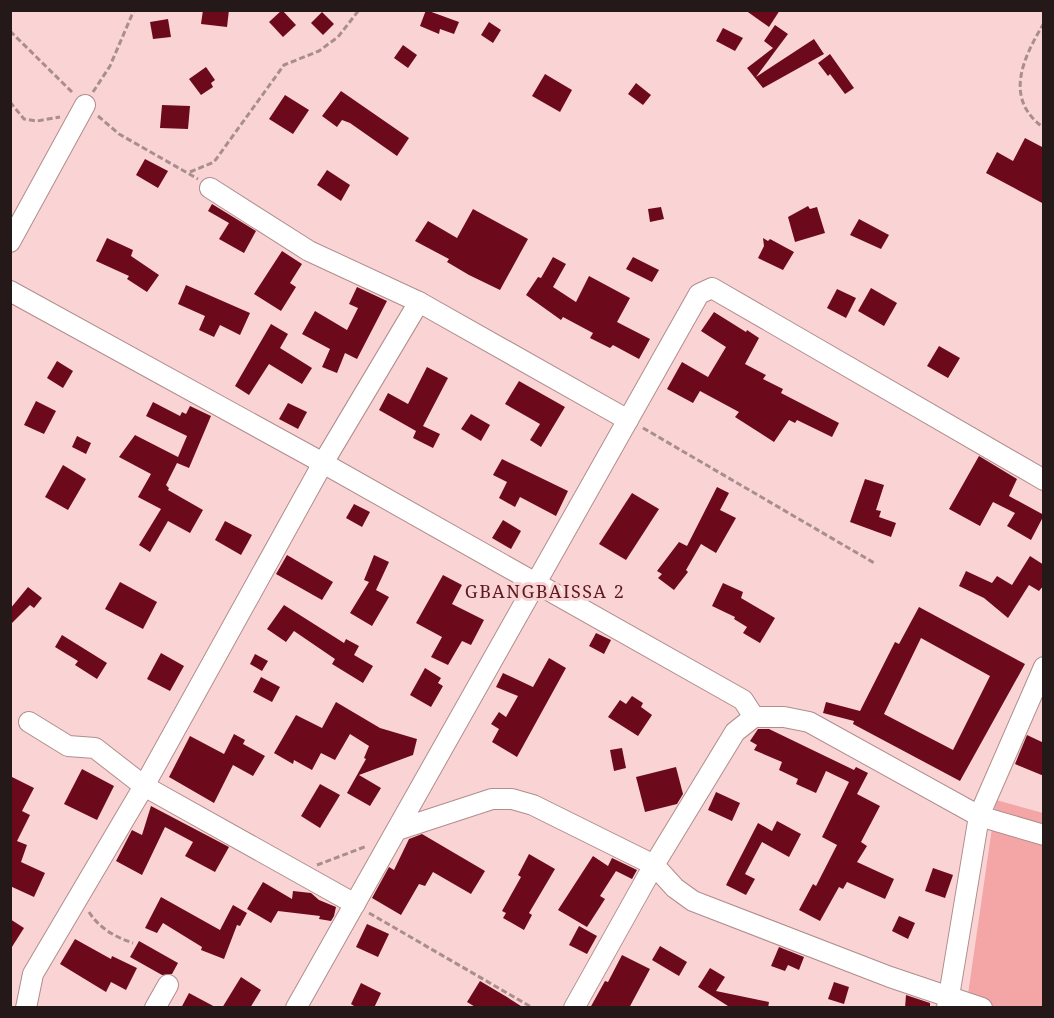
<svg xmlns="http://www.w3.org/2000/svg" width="1054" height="1018" font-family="'Noto Serif',serif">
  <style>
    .green { fill: #f4a6a7 }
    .building { fill: #6c0a1c; fill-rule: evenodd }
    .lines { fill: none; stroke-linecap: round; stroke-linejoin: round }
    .minor-casing { stroke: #b08d8c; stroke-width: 22 }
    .path { stroke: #aa8e8e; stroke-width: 3; stroke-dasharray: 6 3; stroke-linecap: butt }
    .minor { stroke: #fff; stroke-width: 20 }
    .labels { text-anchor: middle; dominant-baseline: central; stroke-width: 6; stroke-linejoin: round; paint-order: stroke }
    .neighbourhood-label { font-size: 18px; letter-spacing: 1.5px; fill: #5e1920; stroke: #fad4d4 }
  </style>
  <rect width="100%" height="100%" fill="#fad4d4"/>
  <!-- green -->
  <polygon class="green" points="996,800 1043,813 1043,1007 966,1008"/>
  <!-- building -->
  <g class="building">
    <polygon points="203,10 229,10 227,27 201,24"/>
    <polygon points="282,10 296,25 283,37 269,22"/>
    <polygon points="426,10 459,22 454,34 440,29 439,34 420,26"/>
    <polygon points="745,10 780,10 769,27"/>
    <polygon points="322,12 334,24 323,35 311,23"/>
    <polygon points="168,19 171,37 153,39 150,22"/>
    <polygon points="489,22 501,30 493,43 481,35"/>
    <polygon points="775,25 788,34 776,50 773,48 776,50 756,77 814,39 824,54 763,88 747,68 773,48 764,41"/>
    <polygon points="723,28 743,38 735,51 716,41"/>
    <polygon points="403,45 417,55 408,68 394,58"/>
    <polygon points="830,54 854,88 845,94 830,74 828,76 818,63"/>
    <polygon points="206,67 215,80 211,83 213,87 201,95 189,79"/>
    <polygon points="545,74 572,90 560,112 532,96"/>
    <polygon points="636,83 651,95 643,105 628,94"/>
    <polygon points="341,91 409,138 397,156 350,123 342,120 337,127 322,116"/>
    <polygon points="285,95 309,110 293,134 269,119"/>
    <polygon points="162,105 190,106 188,129 160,128"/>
    <polygon points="1025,138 1044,148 1044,204 986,173 997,152 1013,161"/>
    <polygon points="145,159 168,171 158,188 136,175"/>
    <polygon points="327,170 350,185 341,201 317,185"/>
    <polygon points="212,204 256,231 244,253 219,239 229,223 208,211"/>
    <polygon points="808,206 810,209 817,207 825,233 795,242 788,217"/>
    <polygon points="661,207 664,219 650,222 648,209"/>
    <polygon points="473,209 528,239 500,290 469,275 447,262 449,259 415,241 428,221 457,238"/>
    <polygon points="859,219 889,235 881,249 850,235"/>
    <polygon points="107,238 133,250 131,256 159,275 147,292 127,279 129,276 96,261"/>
    <polygon points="763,238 768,241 770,239 794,252 783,270 758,258 764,246"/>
    <polygon points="282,251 302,264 290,283 296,287 281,311 254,294"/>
    <polygon points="553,257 566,264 553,287 576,302 589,276 630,298 617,322 650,339 639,359 613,345 610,348 590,338 593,333 563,317 561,320 526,295 538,277 541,278"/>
    <polygon points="633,257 659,270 652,282 626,269"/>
    <polygon points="186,285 250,313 240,335 220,325 214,337 199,330 205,316 178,304"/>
    <polygon points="357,287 387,301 357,359 345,353 337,373 322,367 330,349 302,334 315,311 347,330 358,308 349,304"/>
    <polygon points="871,288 897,303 884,326 858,311"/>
    <polygon points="837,289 856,298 846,318 827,308"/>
    <polygon points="714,312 746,332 747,330 759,338 745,364 766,375 763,379 783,389 781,393 839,423 832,437 797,420 795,423 789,420 774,442 735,417 739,412 700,391 693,403 667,389 682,362 708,377 726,347 701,331"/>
    <polygon points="271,324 288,334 280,348 312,368 302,384 269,364 249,395 235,386"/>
    <polygon points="939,346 960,358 948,378 927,366"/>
    <polygon points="57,361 73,371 63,388 47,378"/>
    <polygon points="427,367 448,378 423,426 440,434 433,448 413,438 416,431 379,410 388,393 408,404"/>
    <polygon points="519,381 565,407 541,447 530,440 540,424 505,404"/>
    <polygon points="36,401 56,411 44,434 24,425"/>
    <polygon points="153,402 180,416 182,412 186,414 190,406 211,416 189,468 177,463 166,485 169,488 168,490 203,510 190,533 168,521 150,552 139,545 161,509 138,497 151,474 119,457 135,435 178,457 187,436 146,416"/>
    <polygon points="288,403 307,412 298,429 279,419"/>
    <polygon points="471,414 490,425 481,441 461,429"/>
    <polygon points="77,436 91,443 86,454 72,447"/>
    <polygon points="979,456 1017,479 1009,496 1044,515 1031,540 1007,526 1015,513 993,502 980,526 949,509"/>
    <polygon points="502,459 568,491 556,516 520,497 515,507 499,498 507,482 493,475"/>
    <polygon points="63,465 86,479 68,510 45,497"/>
    <polygon points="865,479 884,485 876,510 881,511 879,517 896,523 891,537 850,522"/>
    <polygon points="717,487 729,493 720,510 736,518 716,553 701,544 686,570 688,572 674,590 658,578 662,574 657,571 679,542 687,546"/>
    <polygon points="632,493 659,509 626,560 599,544"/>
    <polygon points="354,504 370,512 362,527 346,518"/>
    <polygon points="503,520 521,531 511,549 492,538"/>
    <polygon points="225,521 252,535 241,555 215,540"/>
    <polygon points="287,555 333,582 322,600 276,574"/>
    <polygon points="374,555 389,562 376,590 389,597 372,626 350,613 369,582 364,580"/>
    <polygon points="1030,556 1044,565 1044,585 1039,591 1029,585 1008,618 984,598 959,586 966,571 992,583 997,576 1012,585"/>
    <polygon points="443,575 462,585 452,604 484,620 471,645 462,641 448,665 431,657 442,637 416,623"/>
    <polygon points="120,582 157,602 143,629 105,609"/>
    <polygon points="723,583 743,592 741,598 775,618 760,643 743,633 747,627 734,619 735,617 712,606"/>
    <polygon points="28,587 42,598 34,608 30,605 10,625 10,609"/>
    <polygon points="284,605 344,643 346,639 359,646 354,655 373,666 363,683 332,664 335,659 294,631 286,642 267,629"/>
    <path d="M919,607l106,57 -65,117 -107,-57 1,-3 -31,-8 3,-11 34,9 35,-69 4,2zM921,638l69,38 -37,74 -69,-36z"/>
    <polygon points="596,633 611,640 604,654 589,646"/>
    <polygon points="62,635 107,663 97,679 75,665 78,661 55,647"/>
    <polygon points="161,653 184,666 170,691 147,679"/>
    <polygon points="255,654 268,661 262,671 250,664"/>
    <polygon points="549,658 566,668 517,757 492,742 499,729 491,724 499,712 506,717 518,696 496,687 503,673 533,687"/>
    <polygon points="425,668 441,678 438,683 443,686 431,707 410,695"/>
    <polygon points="261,677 280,687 272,702 253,692"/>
    <polygon points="632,696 643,703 641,707 652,715 638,736 608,717 620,700 626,704"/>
    <polygon points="336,702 380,728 417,739 413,755 359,775 381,788 370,806 347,793 366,759 364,758 369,746 350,734 335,760 321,753 312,770 294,760 293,764 274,753 296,715 322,728"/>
    <polygon points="758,729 769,729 854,770 856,767 868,773 857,794 880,806 861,842 867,846 857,862 894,879 885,899 847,882 843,889 839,887 820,921 799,910 813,884 816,886 837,845 822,837 849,782 826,771 816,793 796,784 798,779 779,770 782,762 754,750 757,745 750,741"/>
    <polygon points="234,734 245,740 243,744 265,756 253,776 233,765 214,803 169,777 190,736 224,754"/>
    <polygon points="1027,735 1044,743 1044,776 1015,764"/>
    <polygon points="622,748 626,768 614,771 610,750"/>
    <polygon points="676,767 683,794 677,804 645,812 636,777"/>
    <polygon points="82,769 114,786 97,820 64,804"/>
    <polygon points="10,776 34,788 22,811 30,815 17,841 27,845 21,862 45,873 34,897 10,886"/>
    <polygon points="320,784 340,795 320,828 301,816"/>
    <polygon points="716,792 740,803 732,821 708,810"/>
    <polygon points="151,806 229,847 215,872 185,856 193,842 165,827 142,875 116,861 132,830 142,835"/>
    <polygon points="777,821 801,834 789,857 762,842 745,874 755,879 746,895 726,885 758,823 772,831"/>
    <polygon points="422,834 485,871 471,894 433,872 425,886 419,884 401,915 372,898 389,867 394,870 409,839"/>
    <polygon points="529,854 555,869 529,913 532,915 524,930 503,918 506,913 502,911 521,877 518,875"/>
    <polygon points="593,856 608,866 612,858 637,870 632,879 614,870 616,871 600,896 605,899 587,927 558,910"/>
    <polygon points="933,868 953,875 945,898 925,891"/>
    <polygon points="263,882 292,899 293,891 311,893 319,900 336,907 334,916 331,921 319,919 320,916 278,911 271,923 247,909"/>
    <polygon points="161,897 220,930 233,905 247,913 240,926 237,925 224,959 201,950 202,947 163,923 157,933 145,928"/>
    <polygon points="899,916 915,923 908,939 892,931"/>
    <polygon points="10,919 24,928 10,950"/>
    <polygon points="367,924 389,934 378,957 356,947"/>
    <polygon points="579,926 597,936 587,954 569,945"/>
    <polygon points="75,939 111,959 112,956 137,968 126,990 111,982 106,992 60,964"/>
    <polygon points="139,941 178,963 172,974 162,975 130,957"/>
    <polygon points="660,946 687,962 679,976 652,960"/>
    <polygon points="779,947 804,957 799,970 788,965 785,971 771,966"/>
    <polygon points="622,955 650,969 629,1008 590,1008 605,981 608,982"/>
    <polygon points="710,968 725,977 716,991 769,1002 768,1008 728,1006 698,987"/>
    <polygon points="241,977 261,990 250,1008 222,1008"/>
    <polygon points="480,981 507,997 524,1008 477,1008 467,1002"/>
    <polygon points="834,982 849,987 844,1004 828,999"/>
    <polygon points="361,983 381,993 374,1008 357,1008 351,1004"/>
    <polygon points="189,993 217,1008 181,1008"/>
    <polygon points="906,995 930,1003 930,1008 905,1008"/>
  </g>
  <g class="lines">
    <defs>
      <g id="minor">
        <polyline points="210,188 309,251 419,302 628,420"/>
        <polyline points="10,242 85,105"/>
        <polyline points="10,291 323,463 743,700 754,717"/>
        <polyline points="29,722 68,746 95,748 144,786 355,904"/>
        <polyline points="397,830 492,799 512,799 533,805 654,865 675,888 693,901 890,977 982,1008"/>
        <polyline points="26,1008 33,974 144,786 323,463 419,302"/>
        <polyline points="155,1008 168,985"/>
        <polyline points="296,1008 699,294 712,288 1044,480"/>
        <polyline points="574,1008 654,865 735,732 754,717 784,717 809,722 979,816 1044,835"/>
        <polyline points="947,1008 979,816 1044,667"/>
      </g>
    </defs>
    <!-- minor casing -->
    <use href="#minor" class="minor-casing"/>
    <!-- path -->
    <g class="path">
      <path d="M1044,23c-21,35 -41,76 0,105"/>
      <polyline points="10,31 73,93"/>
      <polyline points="93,92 110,66 134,10"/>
      <polyline points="10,102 24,119 37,121 60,117"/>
      <polyline points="98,116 119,134 198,179"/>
      <polyline points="190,172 214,162 284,65 319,51 338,37 359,10"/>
      <polyline points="643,428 876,564"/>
      <polyline points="317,865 367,846"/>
      <path d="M89,912c10,16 26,25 44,31"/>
      <polyline points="369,913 533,1008"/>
    </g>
    <!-- minor -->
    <use href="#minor" class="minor"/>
  </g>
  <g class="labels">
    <!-- neighbourhood labels -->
    <g class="neighbourhood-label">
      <text x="545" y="591">GBANGBAISSA 2</text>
    </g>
  </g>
  <!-- border -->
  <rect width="1054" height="1018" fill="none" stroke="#251818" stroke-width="24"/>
</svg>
